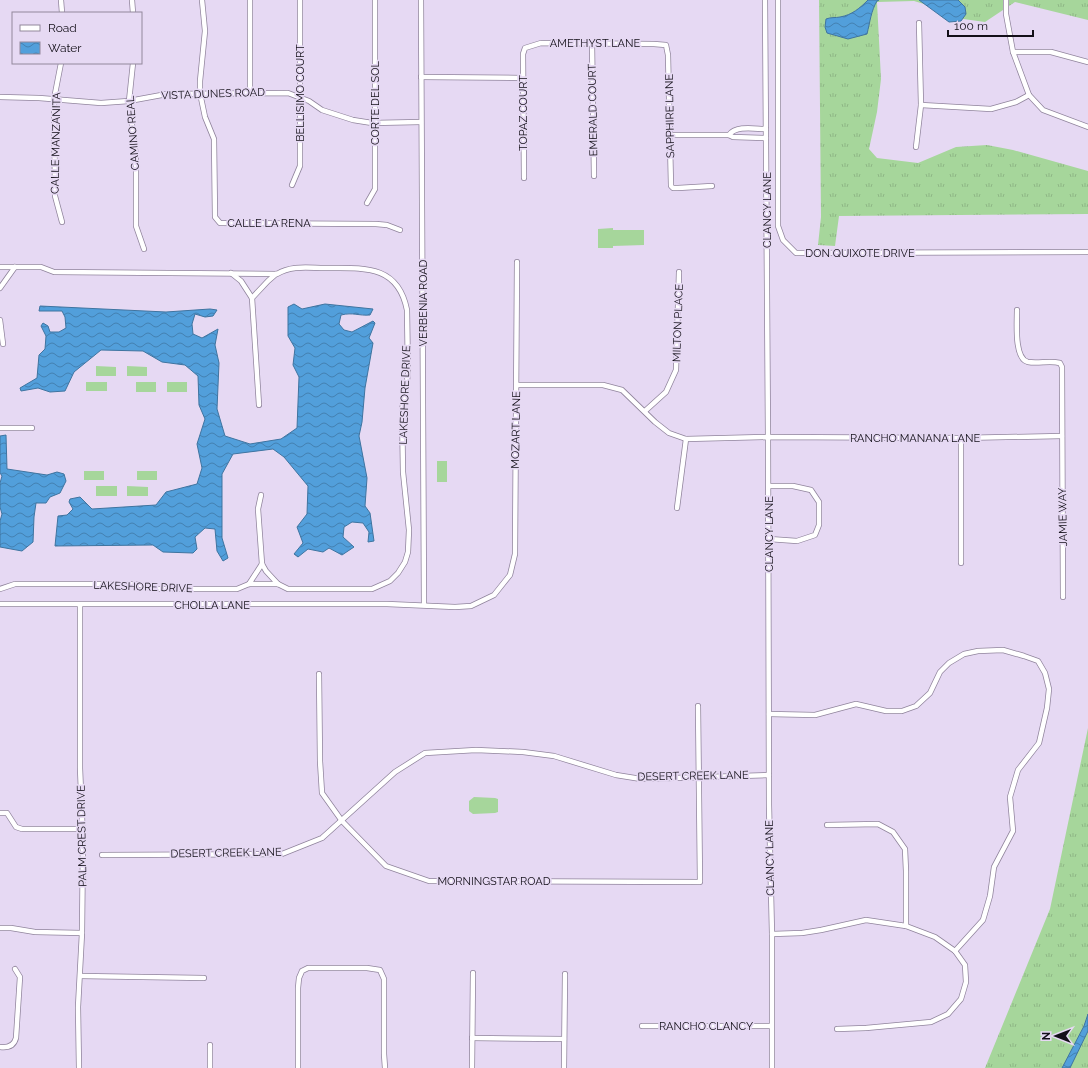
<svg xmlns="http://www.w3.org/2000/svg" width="1088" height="1068" font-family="Raleway,sans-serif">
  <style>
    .grass { fill: url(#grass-tufts) }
    .pitch { fill: #a6d69b }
    .water { fill: url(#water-waves); stroke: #3f74a0 }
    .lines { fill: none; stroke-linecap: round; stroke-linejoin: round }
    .minor-casing { stroke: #90849c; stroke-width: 6 }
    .minor { stroke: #fff; stroke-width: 4.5 }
    .labels { text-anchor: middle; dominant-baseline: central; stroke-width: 3.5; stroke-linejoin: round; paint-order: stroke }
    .street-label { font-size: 11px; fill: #130f18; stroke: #e6d9f3 }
  </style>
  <defs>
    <pattern id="grass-tufts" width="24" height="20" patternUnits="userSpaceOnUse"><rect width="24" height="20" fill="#a6d69b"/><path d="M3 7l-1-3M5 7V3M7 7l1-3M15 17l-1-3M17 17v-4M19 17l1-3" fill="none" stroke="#8eb685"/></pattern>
    <pattern id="water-waves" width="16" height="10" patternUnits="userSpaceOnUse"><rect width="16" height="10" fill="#529fdb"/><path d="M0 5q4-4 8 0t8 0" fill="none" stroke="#4380b1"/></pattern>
  </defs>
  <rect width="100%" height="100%" fill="#e6d9f3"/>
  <!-- grass -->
  <g class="grass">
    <polygon points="819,0 1088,0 1088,20 1015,2 985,22 956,18 937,8 914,1 877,2 881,79 877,112 869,149 877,158 918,163 956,147 987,145 1013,150 1088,171 1088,214 839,216 835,246 818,245 821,217"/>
    <polygon points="1088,728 1088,1068 985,1068 1050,909"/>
  </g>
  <!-- pitch -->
  <g class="pitch">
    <polygon points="613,228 613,230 644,230 644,245 613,246 613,248 598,248 598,229"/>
    <polygon points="96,366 116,367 116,376 96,376"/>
    <polygon points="127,366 147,367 147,376 127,376"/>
    <rect x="86" y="382" width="21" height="9"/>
    <rect x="136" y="382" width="20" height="10"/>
    <rect x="167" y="382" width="20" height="10"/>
    <rect x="437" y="461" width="10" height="21"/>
    <rect x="84" y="471" width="20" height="9"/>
    <rect x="137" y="471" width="20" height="9"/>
    <rect x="96" y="486" width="21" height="10"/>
    <polygon points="127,486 148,487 148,496 127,496"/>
    <polygon points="474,797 495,798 498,799 498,812 495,813 473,814 469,811 469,801"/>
  </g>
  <!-- water -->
  <g class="water">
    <path d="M868,0h11l-2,1c-6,10 -7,21 -10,33l-19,5 -21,-6 -2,-6 1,-8c5,-2 9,-1 14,-2 12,-2 20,-9 28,-17z"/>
    <polygon points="919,0 958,0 965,7 966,14 961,21 949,22"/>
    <path d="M294,304l8,5 23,-5 48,5 -3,6c-11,1 -17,-3 -29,0l-2,9 5,6 8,2 21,-11 2,2 -6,15 4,5 -8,45 -3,34 -3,14 8,42 -2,28 5,7 4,28 -6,1 1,-10 -6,-9 -11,-1 -8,5 -1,10 11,10 -12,8 -13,-7 -6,4 -15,-3 -10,8 -4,-3 9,-11 -6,-16 10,-13 1,-28 -24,-29 -11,-8 -40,5 -11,20v64l6,20 -5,3 -6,-10 -2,-22 -10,-1 -10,9 2,12 -4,4 -30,-1 -10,-7 -98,1 3,-30 9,-1 6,-6 -4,-7 1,-3 10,-2 12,12 64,-4 10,-13 31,-8 5,-16 -5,-24 8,-25 -6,-14 -1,-29 -13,-11 -23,-3 -19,-11 -42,-1 -27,22 -9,19 -15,1 -12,-4 -17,3 -1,-3 17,-10 2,-23 6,-6 1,-13 -5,-10 2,-3 5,3 2,6h9l7,-4 -1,-11 -3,-6h-23l1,-5 126,6 44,-3 7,1 -4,6 -8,1 -10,-3 -3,10 1,10 9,4 16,-9 -3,16 4,18 -2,46 8,27 25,8 31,-5 16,-11 2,-51 -6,-12 2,-17 -7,-12v-29z"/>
    <polygon points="6,435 7,469 47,475 57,472 64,474 66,481 60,493 50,497 46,503 36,503 34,517 33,542 22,551 0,547 0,521 2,514 0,507 0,483 2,476 0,473 0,436"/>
    <polygon points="1088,1014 1088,1031 1070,1068 1062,1068 1084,1026"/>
  </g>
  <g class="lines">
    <defs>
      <g id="minor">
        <polyline points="61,0 62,13"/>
        <polyline points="132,0 133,13"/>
        <polyline points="202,0 205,31 200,81 200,93 205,117 214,139 215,217 220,223 376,224 387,225 400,230"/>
        <polyline points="250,0 250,93"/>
        <polyline points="421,0 424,605"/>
        <polyline points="765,0 768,437 769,805 772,934 772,1068"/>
        <polyline points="778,0 778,226 783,240 796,253 1088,252"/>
        <polyline points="1006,0 1006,14 1013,52 1029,95 1043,110 1088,127"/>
        <polyline points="592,43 594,176"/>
        <polyline points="1013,52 1051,52 1088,62"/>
        <polyline points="61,63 54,99 55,196 62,222"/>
        <polyline points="133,63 129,101 136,157 136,226 144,249"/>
        <polyline points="421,77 523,78"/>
        <polyline points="0,97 39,98 101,103 129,101 167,94 288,93 309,101 322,110 353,120 372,123 421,122"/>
        <polyline points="921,105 991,109 1016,102 1029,95"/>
        <polyline points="670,135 729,135 733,137 766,138"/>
        <path d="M729,135c7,-10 26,-6 37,-6"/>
        <polyline points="916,147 921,105 919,23"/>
        <polyline points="524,178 523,54 525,48 541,43 654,44 666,45 668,55 671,186 673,188 678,188 712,186"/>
        <polyline points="292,185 300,166 300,0"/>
        <polyline points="367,203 375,189 375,0"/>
        <path d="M0,267h41l13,5 223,2c15,-9 31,-6 48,-6 38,0 73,-4 82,42l1,64 -6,36 1,62 6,58 -1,22 -3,10 -7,11 -8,8 -18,8h-84l-10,-5h-29l-12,5h-84l-15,-5h-123l-15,5"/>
        <polyline points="231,273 241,281 252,298 259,405"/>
        <polyline points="0,288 15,267"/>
        <polyline points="252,298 268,281 276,274"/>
        <path d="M1017,310c0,13 -3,49 11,52 11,2 21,-2 32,1l2,4 1,230"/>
        <polyline points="0,320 3,344"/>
        <polyline points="517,385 603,385 622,390 655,422 669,433 686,439 768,437 961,438 1062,436"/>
        <polyline points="645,411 666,392 676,370 679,272"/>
        <polyline points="0,428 32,428"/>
        <polyline points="961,438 961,563"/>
        <polyline points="769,486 793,486 811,490 819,502 819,525 815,535 797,541 769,539"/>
        <polyline points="261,495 258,509 262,564 266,571 278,584"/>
        <polyline points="677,508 686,439"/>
        <polyline points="249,584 262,564"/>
        <polyline points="0,604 387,604 455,607 471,606 494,595 510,575 515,554 517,262"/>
        <polyline points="319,674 320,761 322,793 342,821 386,866 429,881 700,882 698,706"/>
        <polyline points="769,714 815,715 856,704 886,711 902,711 916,706 930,693 940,672 949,663 964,654 978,651 1003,650 1024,656 1038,661 1045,673 1049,689 1047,708 1039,743 1018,770 1010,797 1013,831 994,867 990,896 983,920 955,951"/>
        <polyline points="0,813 7,813 16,827 22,829 83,829"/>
        <polyline points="827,825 878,824 893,832 905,849 906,871 906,926"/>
        <polyline points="102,855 282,854 322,838 395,772 425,753 476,750 523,752 554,756 616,775 641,779 769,775"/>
        <polyline points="0,928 11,928 35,932 82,933"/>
        <polyline points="772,934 802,933 821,930 866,920 906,926 935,937 955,951 965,965 966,982 961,999 948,1014 931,1022 866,1028 837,1029"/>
        <polyline points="81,976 204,978"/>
        <polyline points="642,1026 771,1026"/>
        <polyline points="472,1038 564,1039"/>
        <polyline points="210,1045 210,1068"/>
        <path d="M0,1047c8,1 14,-1 16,-9l4,-61 -5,-8"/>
        <polyline points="79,1068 78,1007 82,933 83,840 80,768 80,605"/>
        <polyline points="298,1068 298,988 299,978 302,971 308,968 367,968 380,970 384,979 384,1054 385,1068"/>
        <polyline points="472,1068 473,973"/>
        <polyline points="564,1068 565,974"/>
      </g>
    </defs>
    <!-- minor casing -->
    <use href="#minor" class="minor-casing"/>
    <!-- minor -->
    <use href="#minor" class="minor"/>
  </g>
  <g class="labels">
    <!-- street labels -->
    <g class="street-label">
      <text x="595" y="43">AMETHYST LANE</text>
      <text transform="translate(300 93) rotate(-90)">BELLISIMO COURT</text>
      <text transform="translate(213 94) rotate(-2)">VISTA DUNES ROAD</text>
      <text transform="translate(375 103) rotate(-90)">CORTE DEL SOL</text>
      <text transform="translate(593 110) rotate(-91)">EMERALD COURT</text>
      <text transform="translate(523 113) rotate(-90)">TOPAZ COURT</text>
      <text transform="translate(670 116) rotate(-91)">SAPPHIRE LANE</text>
      <text transform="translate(133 133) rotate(-94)">CAMINO REAL</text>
      <text transform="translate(56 143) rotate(-89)">CALLE MANZANITA</text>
      <text transform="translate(767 210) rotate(-90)">CLANCY LANE</text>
      <text x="269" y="223">CALLE LA RENA</text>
      <text x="860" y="253">DON QUIXOTE DRIVE</text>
      <text transform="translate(423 303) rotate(-90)">VERBENIA ROAD</text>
      <text transform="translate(678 323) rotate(-88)">MILTON PLACE</text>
      <text transform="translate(405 395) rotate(-88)">LAKESHORE DRIVE</text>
      <text transform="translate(516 430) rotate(-89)">MOZART LANE</text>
      <text x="915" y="438">RANCHO MANANA LANE</text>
      <text transform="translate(1063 517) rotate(-91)">JAMIE WAY</text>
      <text transform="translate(769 534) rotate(-90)">CLANCY LANE</text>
      <text transform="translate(143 587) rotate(2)">LAKESHORE DRIVE</text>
      <text x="212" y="605">CHOLLA LANE</text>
      <text transform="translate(693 776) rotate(-1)">DESERT CREEK LANE</text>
      <text transform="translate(82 836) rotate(-91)">PALM CREST DRIVE</text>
      <text transform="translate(226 853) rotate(-1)">DESERT CREEK LANE</text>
      <text transform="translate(770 858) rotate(-91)">CLANCY LANE</text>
      <text x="494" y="881">MORNINGSTAR ROAD</text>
      <text x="706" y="1026">RANCHO CLANCY</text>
    </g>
  </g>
  <!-- legend -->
  <rect x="12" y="12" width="130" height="52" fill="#e6d9f3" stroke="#92889b"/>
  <rect x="20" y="25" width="20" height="6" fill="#ffffff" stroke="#92889b"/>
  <text x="48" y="32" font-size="12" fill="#130f18">Road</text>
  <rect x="20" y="42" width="20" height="12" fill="url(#water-waves)" stroke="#92889b"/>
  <text x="48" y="52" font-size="12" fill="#130f18">Water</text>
  <!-- north arrow -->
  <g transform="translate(1056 1036) rotate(270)" stroke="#e6d9f3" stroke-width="3" paint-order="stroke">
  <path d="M0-3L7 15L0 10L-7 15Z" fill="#130f18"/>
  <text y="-6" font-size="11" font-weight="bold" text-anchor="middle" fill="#130f18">N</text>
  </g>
  <!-- scale -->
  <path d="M948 30v6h85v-6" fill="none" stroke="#130f18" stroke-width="2"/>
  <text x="954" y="30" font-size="12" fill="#130f18" stroke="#e6d9f3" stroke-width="3" paint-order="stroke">100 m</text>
</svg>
